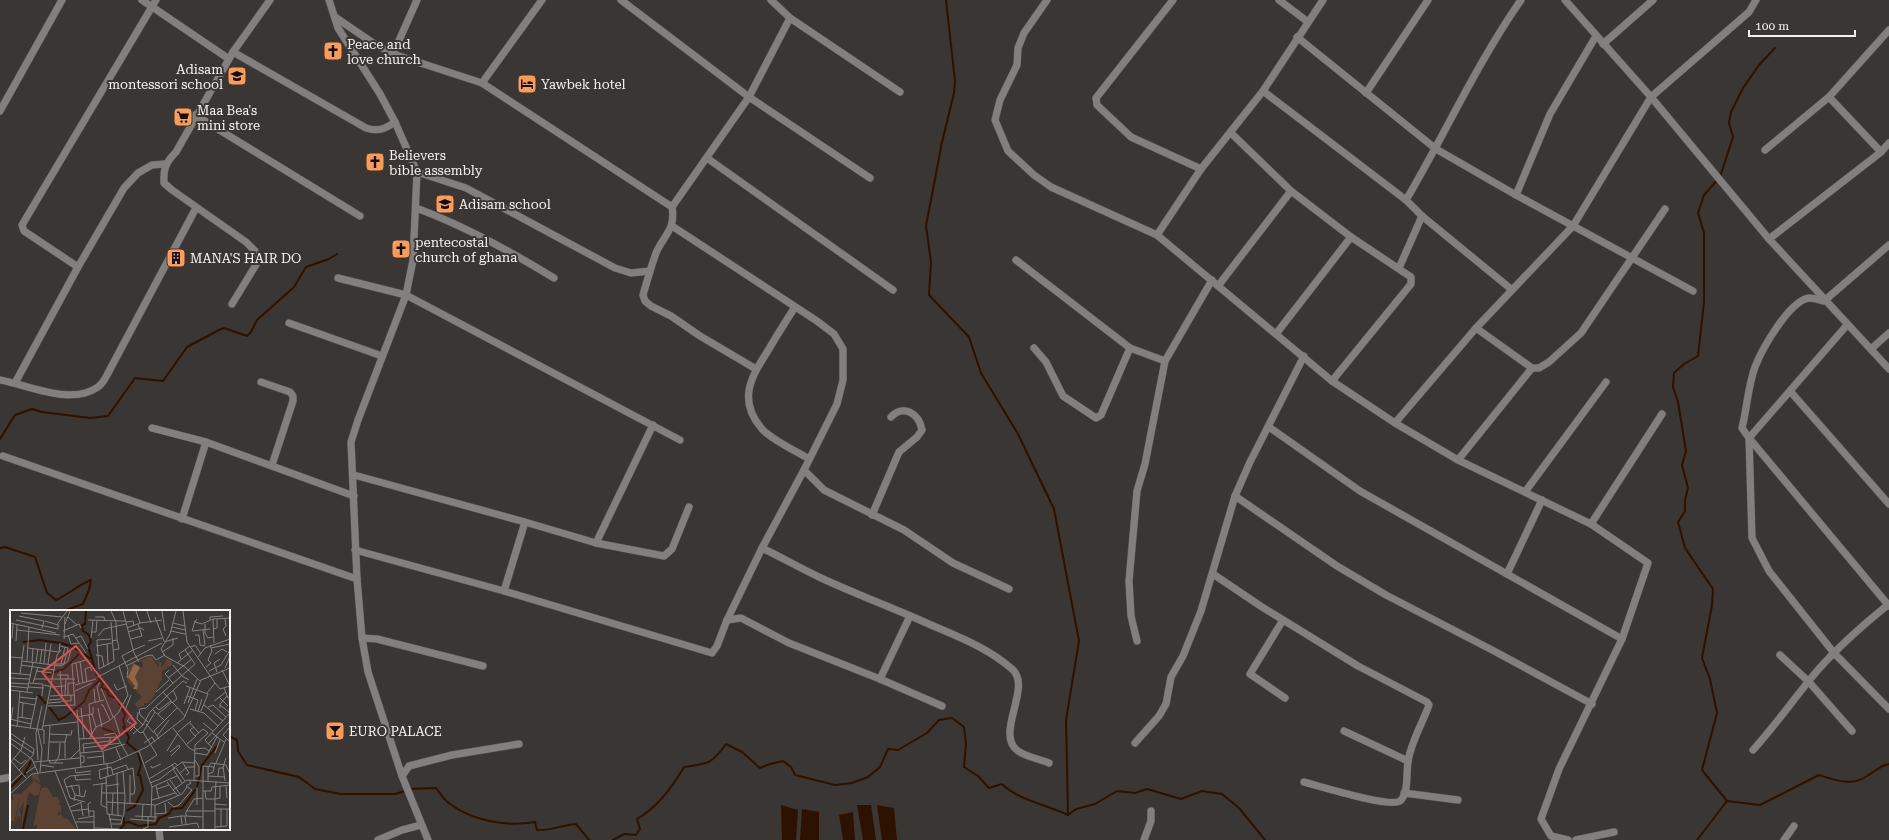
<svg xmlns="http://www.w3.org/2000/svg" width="1889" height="840" font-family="'Roboto Serif',serif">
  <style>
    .water { fill: #2e1200 }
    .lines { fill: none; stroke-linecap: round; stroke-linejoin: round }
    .stream { stroke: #2e1200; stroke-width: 2 }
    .minor-casing { stroke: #585451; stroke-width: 8 }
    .minor { stroke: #82807e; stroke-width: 7 }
    .labels { text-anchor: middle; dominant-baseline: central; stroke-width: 4; stroke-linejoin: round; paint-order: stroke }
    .poi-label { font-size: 13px; fill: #f5f2f0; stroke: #3a3633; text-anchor: start }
    .inset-river { fill: none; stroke: #2e1200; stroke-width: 2 }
    .inset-road { fill: none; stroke: #85817f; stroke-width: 1 }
    .view { fill: #dc5050; fill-opacity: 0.15; stroke: #dc5050; stroke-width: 2 }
    .inset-edge { fill: none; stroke: #f5f2f0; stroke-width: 2 }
  </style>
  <rect width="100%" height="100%" fill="#3a3633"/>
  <!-- water -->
  <g class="water">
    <polygon points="781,805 798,810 796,840 782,840"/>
    <polygon points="857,805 871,805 876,840 863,840"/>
    <polygon points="877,805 894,808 897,840 882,840"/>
    <polygon points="802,809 819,812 819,840 800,840"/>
    <polygon points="853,812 855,840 843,840 839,815"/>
  </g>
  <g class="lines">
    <!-- stream -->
    <g class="stream">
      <polyline points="946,0 955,81 954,93 942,142 926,226 931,262 929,295 969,337 981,373 1018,434 1054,509 1079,641 1066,720 1068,815"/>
      <path d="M1775,48l-16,17 -16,23 -12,24 -2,11 4,14 -13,40 -16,18 -6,18 6,20v69l-6,54 -14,8 -10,9 -1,14 5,15 8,49 -4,14 6,23 -3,12v11l-7,11 7,26 28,41 -1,16 -10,53 8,21 7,34 -15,57 25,31 33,4 59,-30c16,5 33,12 48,1 7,-4 14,-11 22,-12"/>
      <polyline points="0,439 15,415 32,409 42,412 90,418 108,416 135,378 163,381 187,347 219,330 224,328 247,336 251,332 257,320 294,287 306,267 329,259 337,254"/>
      <path d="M0,548l5,-1 30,10 12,36 9,7c13,-6 22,-15 35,-20l-2,10 -6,14 -19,7"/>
      <polyline points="229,736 237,740 238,751 247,765 299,777 315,789 341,794 395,794 405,791"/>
      <path d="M409,789l27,-1c4,5 8,12 14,16 23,17 57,23 85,18l2,8c13,1 25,-5 39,-6l13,16"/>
      <path d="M613,840l11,-6 12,1 4,-6 -3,-10c21,-12 36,-33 47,-52 23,-3 28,-3 42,-23l16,8 18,16 10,-4 13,-3 8,6 4,8 40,10 17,-2 16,-6 12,-10 8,-18 10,1 29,-17 12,-13 13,-2 12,9 2,17 -2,23 14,9 11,12 13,-4c16,16 45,21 66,31l8,-6 19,-5 22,-13 18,2 12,-4 34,10 21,-8 20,3 17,14 26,32"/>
      <polyline points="1697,840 1727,801"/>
    </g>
    <defs>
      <g id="minor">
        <polyline points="142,0 229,59"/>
        <polyline points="329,0 338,28 380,94 395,122 417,172 413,260 406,295 358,420 351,442 357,579 362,638 368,672 402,776 428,840"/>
        <polyline points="621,0 749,97 870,178"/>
        <polyline points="771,0 790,18 900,92"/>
        <polyline points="1047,0 1024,33 1018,48 1017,65 1000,100 995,120 1008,151 1034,175 1051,187 1157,235 1332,381 1395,423 1458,460 1591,524 1648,563 1622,639 1559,769 1541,819 1551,836 1568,840"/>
        <polyline points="1173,0 1096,98 1097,105 1131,137 1201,169"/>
        <polyline points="1279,0 1308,22"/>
        <polyline points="1565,0 1651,97 1769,239 1889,369"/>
        <polyline points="335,17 373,43 393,54 482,83 672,207"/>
        <polyline points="1297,37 1436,149 1516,195 1693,291"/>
        <polyline points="1603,44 1653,0"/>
        <path d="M233,52l133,76c12,4 19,1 29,-6"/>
        <polyline points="393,54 417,0"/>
        <polyline points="482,83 542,0"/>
        <polyline points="1263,91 1406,200 1422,216 1511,289"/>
        <polyline points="1366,93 1428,0"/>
        <polyline points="1829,97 1881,152"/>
        <polyline points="0,111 62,0"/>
        <polyline points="195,115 360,216"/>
        <polyline points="1231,133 1291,191 1351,237 1411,277 1411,284 1332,381"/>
        <polyline points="1765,150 1829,97 1889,30"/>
        <polyline points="707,158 893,290"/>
        <polyline points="417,172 466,188 615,268 631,273 650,271"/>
        <polyline points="1516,195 1550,114 1596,36"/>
        <path d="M1406,200c39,-66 71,-137 115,-200"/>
        <path d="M416,208c49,18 94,43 138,70"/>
        <polyline points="1157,235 1201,169 1263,91 1323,0"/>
        <polyline points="1769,239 1881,152 1889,143"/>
        <path d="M1889,245l-65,56c-4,-1 -10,-3 -15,-3 -20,3 -47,51 -54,69 -7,19 -8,41 -13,61l7,10 140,168"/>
        <polyline points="1016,260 1130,348 1165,361"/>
        <polyline points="78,267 24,231 22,225 156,0"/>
        <polyline points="1399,268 1422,216"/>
        <polyline points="338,278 406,295 680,440"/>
        <polyline points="1218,286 1291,191"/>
        <path d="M232,304l25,-41 -2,-12 -9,-9 -74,-52 -8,-7c-1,-14 2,-21 12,-31l57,-100 37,-52"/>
        <path d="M795,307c-9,14 -18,28 -26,42 -18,28 -32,51 -7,80 10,11 34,22 47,30"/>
        <polyline points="289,323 382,356"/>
        <polyline points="1847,325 1749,438 1752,538 1769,571 1834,653 1889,709"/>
        <polyline points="1476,328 1532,368 1539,368 1549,362 1581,333 1665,209"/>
        <polyline points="1276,334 1351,237"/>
        <polyline points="1034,348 1046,362 1063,396 1096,418 1101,415 1130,348"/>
        <polyline points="1871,349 1889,333"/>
        <path d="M756,369l-56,-33 -29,-20 -20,-10 -6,-5 -2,-6c4,-14 8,-28 13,-42 8,-18 20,-24 16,-46l77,-110 41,-79"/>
        <path d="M0,380c29,5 71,26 98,7 4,-3 7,-8 9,-12l89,-167"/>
        <polyline points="261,382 290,392 293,396 293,401 272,465"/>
        <polyline points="15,383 78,267 124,188 138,173 152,165 165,164"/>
        <polyline points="1790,391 1889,504"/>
        <polyline points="1395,423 1476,328 1573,226 1651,97 1749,12 1756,0"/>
        <polyline points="1269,427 1360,491 1622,639"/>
        <polyline points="152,428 206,442 354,496"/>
        <polyline points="3,456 357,579"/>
        <polyline points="1458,460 1532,368"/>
        <polyline points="804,470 824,490 904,530 953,563 1009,589"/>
        <polyline points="354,475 525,522 596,543 664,556 672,549 689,507"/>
        <polyline points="1525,492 1606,382"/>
        <polyline points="1235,496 1337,566 1386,595 1494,651 1592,704"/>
        <path d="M872,515l27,-63 18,-15 5,-7c-3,-17 -19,-26 -31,-13"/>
        <polyline points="182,519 206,442"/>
        <polyline points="1591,524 1662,414"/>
        <polyline points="596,543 653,425"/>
        <path d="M762,548c19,9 38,20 57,29 34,16 69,29 103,44 31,14 64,25 90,48 21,18 -18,65 6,82 8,6 22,8 31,12"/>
        <polyline points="355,550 504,591 712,653 717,646 727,620 762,548 804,470 837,404 843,380 843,349 834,334 817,321 672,226"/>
        <path d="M1213,574l49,33 96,59 69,36 2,3c-6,17 -19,39 -21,57 -2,10 1,32 -8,39 -10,7 -81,-15 -96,-19"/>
        <polyline points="1507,574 1542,500"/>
        <polyline points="504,591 525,522"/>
        <polyline points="727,620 741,618 789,643 880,679 942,706"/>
        <polyline points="1283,620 1250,674 1285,698"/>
        <polyline points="362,638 377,639 483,666"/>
        <polyline points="1137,641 1131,616 1129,581 1137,491 1145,464 1165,361 1212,280"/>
        <polyline points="1780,655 1809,682 1852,731"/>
        <polyline points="880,679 910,616"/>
        <polyline points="1344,731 1408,761"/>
        <polyline points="1135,743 1159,716 1166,704 1171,677 1183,656 1201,611 1235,496 1250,462 1304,356"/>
        <path d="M1753,750c23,-25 42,-53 64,-79 21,-24 47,-47 72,-67"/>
        <polyline points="402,776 409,766 452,755 519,744"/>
        <polyline points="0,779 11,777"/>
        <polyline points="1404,793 1458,800"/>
        <polyline points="159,829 160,840"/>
        <polyline points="378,840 402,830 421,825"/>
        <polyline points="1144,840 1151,821 1151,811"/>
        <polyline points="1576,840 1614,832"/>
        <polyline points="1784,840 1794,826"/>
      </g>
    </defs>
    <!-- minor casing -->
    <use href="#minor" class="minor-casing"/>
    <!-- minor -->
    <use href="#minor" class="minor"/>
  </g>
  <!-- icons -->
  <defs>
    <symbol id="church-square" viewBox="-11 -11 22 22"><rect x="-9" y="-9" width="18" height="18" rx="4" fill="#fe9c57" stroke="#3a3633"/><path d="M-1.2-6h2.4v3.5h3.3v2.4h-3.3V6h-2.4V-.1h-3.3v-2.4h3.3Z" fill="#111"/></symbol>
    <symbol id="school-square" viewBox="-11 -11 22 22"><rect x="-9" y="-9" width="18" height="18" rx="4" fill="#fe9c57" stroke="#3a3633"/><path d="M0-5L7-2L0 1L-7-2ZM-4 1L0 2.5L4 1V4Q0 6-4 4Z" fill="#111"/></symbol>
    <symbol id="hotel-square" viewBox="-11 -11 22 22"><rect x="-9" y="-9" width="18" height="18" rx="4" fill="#fe9c57" stroke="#3a3633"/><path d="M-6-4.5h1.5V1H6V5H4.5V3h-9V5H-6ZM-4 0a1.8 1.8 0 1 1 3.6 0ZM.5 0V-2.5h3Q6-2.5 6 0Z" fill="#111"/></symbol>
    <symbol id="supermarket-square" viewBox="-11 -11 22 22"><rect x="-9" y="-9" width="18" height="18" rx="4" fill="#fe9c57" stroke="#3a3633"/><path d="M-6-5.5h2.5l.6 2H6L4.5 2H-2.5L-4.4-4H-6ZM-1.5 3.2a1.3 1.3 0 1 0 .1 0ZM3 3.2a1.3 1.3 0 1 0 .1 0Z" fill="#111"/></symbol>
    <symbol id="building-square" viewBox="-11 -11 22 22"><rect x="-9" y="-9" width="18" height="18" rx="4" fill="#fe9c57" stroke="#3a3633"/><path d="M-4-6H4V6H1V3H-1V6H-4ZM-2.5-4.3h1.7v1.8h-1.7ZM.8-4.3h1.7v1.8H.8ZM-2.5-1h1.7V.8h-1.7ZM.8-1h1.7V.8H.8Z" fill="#111"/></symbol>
    <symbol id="bar-square" viewBox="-11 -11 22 22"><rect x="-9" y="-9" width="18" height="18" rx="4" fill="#fe9c57" stroke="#3a3633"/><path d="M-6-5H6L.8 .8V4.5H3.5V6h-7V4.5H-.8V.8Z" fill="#111"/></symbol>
  </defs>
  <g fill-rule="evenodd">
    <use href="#church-square" x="322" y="40" width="22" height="22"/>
    <use href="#school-square" x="226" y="65" width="22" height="22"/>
    <use href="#hotel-square" x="516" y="73" width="22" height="22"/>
    <use href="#supermarket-square" x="172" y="106" width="22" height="22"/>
    <use href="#church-square" x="364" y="151" width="22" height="22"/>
    <use href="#school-square" x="434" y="193" width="22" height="22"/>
    <use href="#church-square" x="390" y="238" width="22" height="22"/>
    <use href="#building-square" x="165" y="247" width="22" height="22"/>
    <use href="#bar-square" x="324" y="720" width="22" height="22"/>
  </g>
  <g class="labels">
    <!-- poi labels -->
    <g class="poi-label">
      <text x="347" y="44">Peace and<tspan x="347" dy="15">love church</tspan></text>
      <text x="223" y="69" text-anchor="end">Adisam<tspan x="223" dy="15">montessori school</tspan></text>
      <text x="541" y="84">Yawbek hotel</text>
      <text x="197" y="110">Maa Bea's<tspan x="197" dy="15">mini store</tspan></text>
      <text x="389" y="155">Believers<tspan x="389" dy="15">bible assembly</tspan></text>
      <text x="459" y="204">Adisam school</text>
      <text x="415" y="242">pentecostal<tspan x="415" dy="15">church of ghana</tspan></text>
      <text x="190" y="258">MANA'S HAIR DO</text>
      <text x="349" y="731">EURO PALACE</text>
    </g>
  </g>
  <!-- overview -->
  <g transform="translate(10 610)">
    <rect width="220" height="220" fill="#3a3633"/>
    <path d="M141,46l8,11 -1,-7 4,3 -1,5 7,-10 4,2v5l-10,6v7l-8,18 -6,7h-4v3l-7,2 -2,-4 7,-7 -15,-16 2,-14 4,-5 9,6 1,-5 -3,-2zM125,55l4,4 -4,8 2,12 -4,-1h3l-6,-10zM28,164l2,9 -5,-4 -1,1 7,5 -2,9 -4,2 -6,-4 -8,37 3,-27 -5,8 2,5 -1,9v-7l-2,-1 -3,9 5,-30 -7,33 1,-7h-4v-22l4,1 -2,-6h9l13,-13 -3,-6zM37,177l6,10h5l2,5 -2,3 3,-1v8h-3v4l3,-2 4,5 2,-1 9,11h-43h4v-5l-4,3 8,-39z" fill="#5b4232" fill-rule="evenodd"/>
    <path d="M124,54l6,3 -5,10 3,7 -1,5h-4l2,-3 -7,-9z" fill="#92664a"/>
    <path class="inset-river" d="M76,1l-1,13 -3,1 1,6 6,4 2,7 -3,4 9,30M13,32l17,-2 20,3 11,3 20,13M37,65l17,-6 15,-15M88,68l5,6 -2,4 6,2 2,6 8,2 3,8M28,85l8,9M39,97l10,13 6,-3 19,-15 5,-12 10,-9M112,98l3,7 -2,5 2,7h-2l6,10 -2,6 10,8M92,118l15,6M14,165l7,-14M187,177l5,-22 15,-19M0,178l13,-13M116,201l9,-5 8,-16 -3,-15h-2l3,-11 -3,-11M114,213l5,-1 10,4 17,-2 3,-6 10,-4 3,-5 10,-1 14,-19M13,219l5,-24M110,219l4,-4v-8"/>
    <path class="inset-road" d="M101,1l5,11 1,18M113,1l11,42 5,9M126,1l4,12M137,1l4,12M152,1l3,20M166,1l-6,23 -9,15 4,7 20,11 15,14M173,1l4,31 28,41 -8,10M11,3l41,4M9,6l25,5 -2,7M58,7l9,8M85,7h9l1,4M145,7l9,24M187,9l-2,3 7,2 11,-5 17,-1M203,9l1,24M215,9l1,7 -3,3 3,7M6,10l42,9v-6l9,-12M78,10l37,1M200,10v-3l13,-1M35,11l13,4M185,11l-3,10 18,-2M101,12l3,39 -15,8 -2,-29 14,-1M116,12l7,-1 1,5M0,13l46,10M163,13l12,3M55,14l5,-13M195,14v9l3,5 5,-1M162,17l13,3M117,18l13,-5 22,-3M203,19l4,-1v-9M7,20l43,5M193,20l2,15M53,21l16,-7 2,4M161,21l14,3M81,22h5l1,-12M118,22l13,-4 3,2M58,25l3,9 8,-1M185,25h4l1,10 5,1M88,26l6,-7 22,-5M54,27l9,-3 13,19M2,28l1,-14M66,28l5,-2 7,13M81,28l2,-18M54,29l1,-22M121,29l11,-3 -4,-12M6,31l1,-16M102,31l5,-1 1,3 1,6 -6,1M138,31l14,-3M154,32l14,-4M97,34l1,21M86,36l16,-3M181,37l4,-2 6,9M18,38l31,4 1,-9M201,38l19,-4M123,40l12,-5M175,40l10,14 -32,28 22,24M152,42l11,-7v-7M205,44l7,-5 5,3M86,45l6,1 2,11M0,47l13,1M188,47l7,-9 25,-9M171,49l-2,-5 11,-8M12,51l39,5 3,-2 4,-16 -8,-2M17,51l2,-34M22,52l1,-14M26,52l2,-13M70,52l3,21M30,53l2,-14M34,53l2,-20M66,53l3,21M167,53l16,-13M38,54l3,-20M46,54h8l4,-3 3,-12M51,54l4,-17M11,55l34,5M163,55l9,11 7,4M116,56l20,-10 6,-1 4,5 9,-5M196,57l5,-4 -3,-3 4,-9 -2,-6M215,58l5,-12M159,60l-4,4 8,9M212,60l8,16M26,61l16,2M50,61l2,24M199,61l12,-6 9,-15M207,62l-3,-9 6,-4M0,63l21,2M10,64l4,-29M47,65h11v4M88,67l64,-34M0,68l19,1M117,68l1,-9 -6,-13 11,-6M158,68l24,-19M24,69h41M77,72l-2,-13 5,-2 2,4M90,72l-3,5 3,14M0,73l19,1M19,73l14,1 -1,12M23,73l5,-16M205,73l5,6 10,-3M104,74l3,6 10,-4M34,75l8,2 13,-1M65,75l21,-6M0,76l18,2M176,76l22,8 -7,17M18,77l16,1M91,78l12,29M214,78l4,10 2,-1M84,79l1,13M0,80l23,3M65,81l17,-8M17,82l6,-30M146,82l13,-12M55,85l1,-17M58,85v-12h7M40,86l25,-1M177,86l11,4 -3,10M9,87l18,2M209,87l9,9M39,90l12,-1M51,91h10v-6M204,91l12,-9M9,92l16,3M38,93l13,-1M162,93l5,-4 -4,-9M178,93l9,-24M174,94l6,-16M91,95h2l7,15M194,95l19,16M210,95l10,8M38,96l27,-1 -3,-41 14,-4 -2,-3M146,97l3,3 12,-9M198,97l5,-2 13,12M71,98l3,31M88,98l4,19M116,98l5,-13M210,98v-4l7,-8M129,99l1,6 8,7M130,99l6,-1 17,-16M180,99l14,4 14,13M67,100l4,57M143,100l11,10M188,101l4,-12M128,102l-1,7 6,6M82,104l4,13M148,104l14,-12M79,105l3,20M80,105l-1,-11 15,-4M104,106l6,19M8,107l14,2M67,107l16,-3v-7M12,108l1,-15M0,109l21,5M1,110l2,-13M180,113l9,10M193,113l10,8M136,114l8,9M0,115l34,5v14M33,116l34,-4M7,117l3,-36M124,117l6,6 3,-1 12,-20M184,117l-4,3 5,6 8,-7 5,4M220,117l-7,8 7,7M163,118l16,20 6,3M20,119l7,-33M28,120l4,19 -2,23M32,120l15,-75 4,-5M120,121l5,-5 -8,-5 5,-6M133,122l14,23 -12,8M168,122l13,-11M0,123l24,16 -1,6 -14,15M202,123l12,9M40,124l21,1 1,-5M123,124l10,-9 7,-13 33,-31 4,2M94,125l11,-2 13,23M147,126l12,-16M0,128l23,15M69,129l38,-2M79,129l7,-12 13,-6 9,-8 10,-18 -9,-29M149,129l-5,-8 23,-23M39,132h16l2,-8M55,132v16M0,133l22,16 6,14M134,133l8,-6 3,5M198,134l22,-23M176,135l10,-9M74,138l36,-5M106,138l5,12M202,138l-7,-8 25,-27M185,139l10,-1 4,3M93,141l1,13M129,141l13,36 -1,30M157,141l11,-18M160,142l9,-7 1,2 -9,9M70,143l23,-2 22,-7M74,143l-1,-9 27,-3v-3M185,143l12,2 10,-18M205,143l5,-13M70,146h4v6l-3,1M3,148l8,6 5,-4M77,148l17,-2M60,149l10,-10M0,150l16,18M28,150l-2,-27 6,-27M38,150l2,-34M39,150l1,3h13M185,150l4,7v9h-4M24,152l46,-4M0,153l11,-13 4,-13M45,153l4,-7 1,-13M173,153l6,10 -3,2M206,153l10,-24M97,154l1,12M31,155l13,2M141,156l1,2 9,-4M199,156l2,-3 15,2 4,9M166,158l9,13M65,159l1,4 15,-2M163,159l9,14M165,159l-3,-4 3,-2 3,3M102,160l14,-5 2,4M45,161l23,58M16,163l10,-7M107,163l1,42M170,163l7,-6h8M103,164l-2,-7 -12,3 1,9 33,-11 2,21 -1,5h-4M198,164l5,-2 2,-9M65,166l1,4 15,-1M198,166l17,1M208,166l1,-8h5M96,167l1,37 15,2M139,169l23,-14M160,170l10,14M184,170l1,-35 13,-12M198,171v-15M215,171l-2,-14 3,-9M157,172l11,14M92,173l-1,22 6,3M140,173l10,-4 22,-17 13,1M0,174l12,-11M61,175l4,10 -1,6M83,175l14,-2M97,176l12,-2M146,176l3,13M216,176l1,12M56,177l13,-2 1,11M142,177l25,-11M147,179l12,-4M163,180l14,-10 43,3M193,181h8l1,-4 18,-2M195,181l1,8h9M92,183h22M0,184l22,-20 80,-11 35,-16 37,-29 17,-38 29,-12M65,185l9,2 2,-7M205,189l1,-18M142,190l23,-7M75,192l-15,-4 -6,-18 6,-4 21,-2M97,192l49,3 26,-11 5,-7M158,192l6,5 5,-2 13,-15 -6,-4 5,-3 -2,-3M71,193l2,13M120,193v-28M205,194l12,1M133,195l-1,15 13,1v-7M145,195v9l11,-1 -1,-10M187,195v-17M60,197l12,-5M205,199h15M211,199v18M61,201l18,-2M79,201h5v18M176,201h29M99,204l3,15M102,205l1,-22M79,206l-1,-12 3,-2M125,206l22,1M171,206h4l1,8M176,206v-4l8,-13 9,-1M176,206l17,1M158,208l13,-2 1,8M68,209l16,-3M99,209l12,1M120,209l12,1M66,212h18M102,214h9l3,-11 1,-16 -2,-26M159,217l28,-4 2,5M205,217l12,-1v-17M84,218l25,1M133,219l5,-2v-11M193,219v-63l11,1M205,219v-30l5,-1v-12"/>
    <path class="view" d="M66,36l60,77 -34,26 -60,-77z"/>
    <rect width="220" height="220" class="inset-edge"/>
  </g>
  <!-- scale -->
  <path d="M1749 30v6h106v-6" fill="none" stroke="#f5f2f0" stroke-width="2"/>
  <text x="1755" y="30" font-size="12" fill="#f5f2f0" stroke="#3a3633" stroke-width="3" paint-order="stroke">100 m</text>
</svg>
